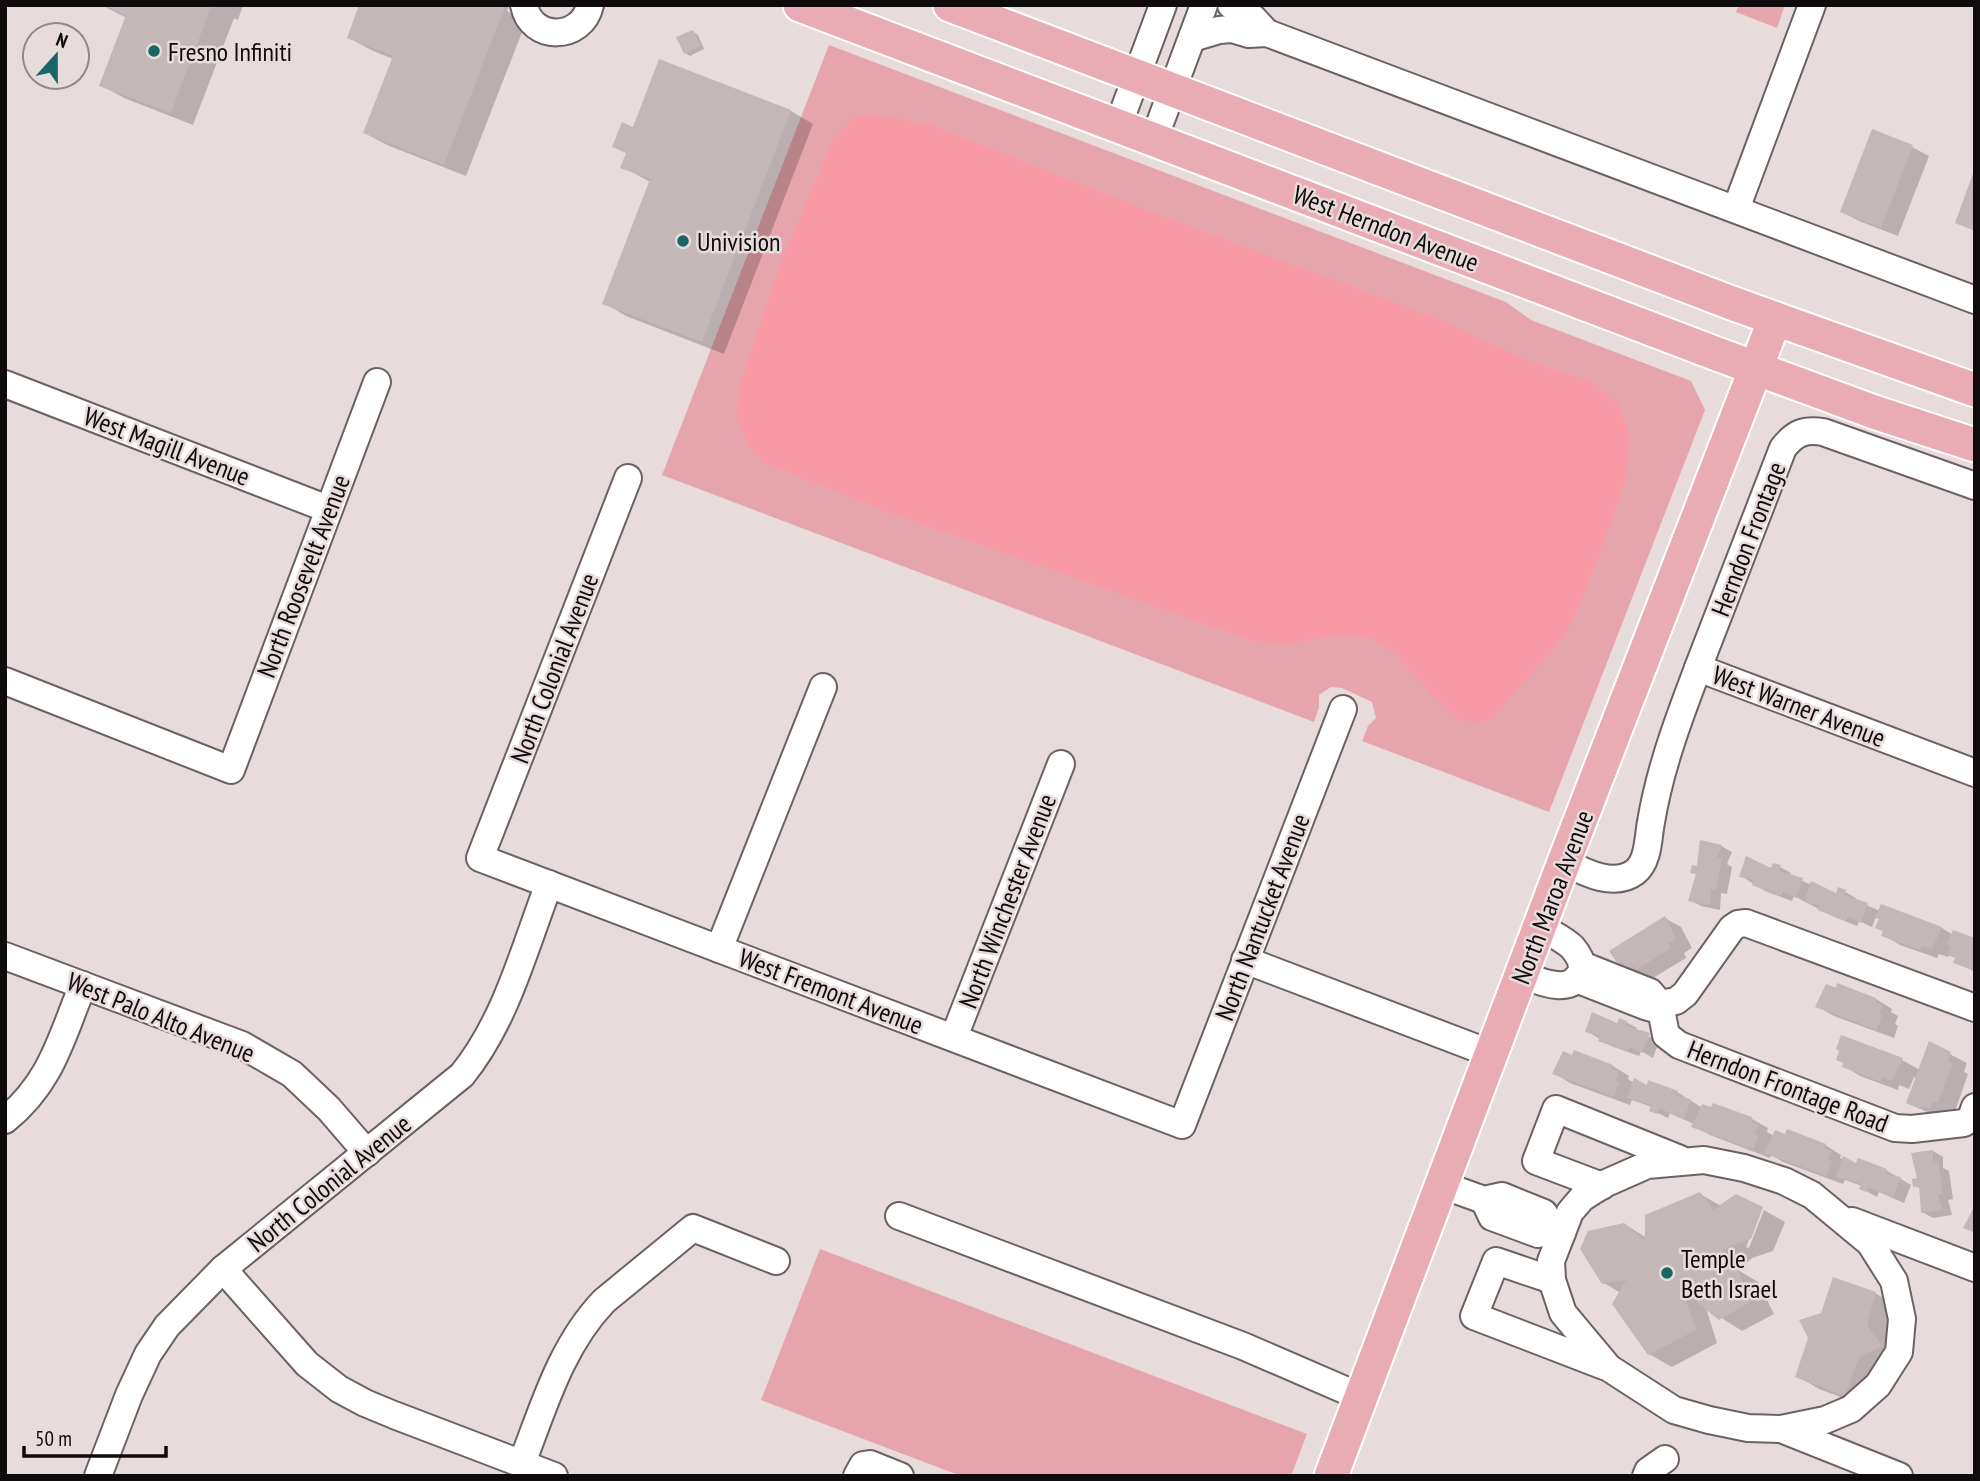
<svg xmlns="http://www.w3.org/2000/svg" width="1980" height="1481" font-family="'PT Sans Narrow',sans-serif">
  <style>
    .green { fill: #e6a5ac }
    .water { fill: #f89aa5 }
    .shadow { fill: #0003 }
    .building { fill: #c3b7b8 }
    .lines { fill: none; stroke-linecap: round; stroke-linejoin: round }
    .minor-casing { stroke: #6d6263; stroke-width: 30 }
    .major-casing { stroke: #fff; stroke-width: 37 }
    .minor { stroke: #fff; stroke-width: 26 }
    .major { stroke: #e9acb5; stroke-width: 33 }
    .poi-dot { fill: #196664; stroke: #e8dbdc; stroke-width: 2.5 }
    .labels { text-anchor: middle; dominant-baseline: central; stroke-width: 5; stroke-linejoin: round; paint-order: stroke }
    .poi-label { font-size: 26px; fill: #0f0b0c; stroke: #e8dbdc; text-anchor: start }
    .street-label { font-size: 26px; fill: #0f0b0c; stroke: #e8dbdc }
  </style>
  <rect width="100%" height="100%" fill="#e8dbdc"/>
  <!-- green -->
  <g class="green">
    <polygon points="1739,5 1785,5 1777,28 1736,12"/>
    <polygon points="829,45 1506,302 1531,320 1691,381 1705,410 1549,812 1362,741 1368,726 1376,718 1372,702 1342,688 1331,687 1319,695 1319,707 1314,722 662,475"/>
    <polygon points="820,1249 1307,1434 1291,1476 961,1476 761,1400"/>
  </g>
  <!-- water -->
  <polygon class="water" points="876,114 931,125 1165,217 1434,317 1536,364 1587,380 1618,403 1630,438 1624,485 1586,590 1567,632 1493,718 1476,723 1459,719 1430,693 1397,654 1368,638 1332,635 1282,645 1250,640 893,514 763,462 749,446 737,420 738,389 780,265 834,137 854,117"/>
  <!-- shadow -->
  <g class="shadow">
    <polygon points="101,5 243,5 238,20 234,18 193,125 124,98 101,85 127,18"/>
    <polygon points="361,5 509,5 507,11 526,22 466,176 387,145 365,133 393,59 371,50 349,38"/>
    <polygon points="693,32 698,35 704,49 690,56 685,53"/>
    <polygon points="660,62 791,111 813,124 724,354 626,316 604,303 650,182 623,167 628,154 614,146 634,129"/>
    <polygon points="1873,132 1912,147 1929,156 1898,236 1859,221 1842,212"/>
    <polygon points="1721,846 1732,852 1727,864 1732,867 1727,894 1721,893 1720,910 1701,906 1690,900 1697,875 1692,872"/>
    <polygon points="1780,867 1791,873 1790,876 1837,895 1845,892 1856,898 1855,900 1880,911 1882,906 1942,928 1953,935 1975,940 1975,972 1956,962 1957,958 1950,954 1948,957 1939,954 1937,958 1900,945 1883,935 1885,932 1881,919 1876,916 1872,927 1859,921 1857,926 1830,915 1794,896 1792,901 1765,891 1741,876"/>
    <polygon points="1665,918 1681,927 1692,948 1684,953 1686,958 1653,978 1648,975 1644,978 1619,963"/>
    <polygon points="1837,990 1876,999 1892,1009 1891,1012 1898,1016 1895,1024 1898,1026 1894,1038 1834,1016 1817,1006"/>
    <polygon points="1626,1022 1637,1028 1636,1031 1659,1041 1653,1058 1641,1051 1639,1056 1611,1046 1587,1031"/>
    <polygon points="1930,1044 1967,1063 1964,1072 1968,1074 1955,1111 1950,1109 1947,1117 1937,1117 1908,1103 1917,1078 1914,1077 1909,1089 1899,1085 1898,1090 1860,1076 1844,1066 1902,1060 1920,1070"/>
    <polygon points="1575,1052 1613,1066 1629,1076 1628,1079 1634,1083 1677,1092 1701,1107 1712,1110 1714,1105 1752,1119 1768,1128 1767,1132 1774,1136 1825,1145 1841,1155 1840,1158 1844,1160 1857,1165 1886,1170 1911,1185 1904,1203 1879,1192 1877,1197 1861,1188 1862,1186 1845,1180 1843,1184 1783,1162 1771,1155 1770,1158 1710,1135 1693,1126 1694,1124 1670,1113 1668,1118 1651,1110 1652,1107 1632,1100 1630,1105 1570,1083 1554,1073 1573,1057"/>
    <polygon points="1933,1151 1943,1157 1943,1168 1949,1171 1953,1199 1948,1200 1952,1215 1933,1218 1922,1212 1921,1189 1915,1186"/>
    <polygon points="1700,1194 1721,1206 1761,1208 1746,1247 1749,1248 1764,1210 1785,1222 1773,1251 1752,1258 1738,1270 1758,1282 1774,1314 1742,1331 1706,1308 1717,1343 1672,1367 1649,1354 1621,1293 1604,1283 1624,1224 1647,1238"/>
    <polygon points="1875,1293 1897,1306 1903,1359 1867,1407 1819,1389 1797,1376"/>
  </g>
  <!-- building -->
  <g class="building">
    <polygon points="101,5 217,5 216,8 211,7 171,113 99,86 126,15"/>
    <polygon points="359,5 499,5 505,7 444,165 363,133 393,56 347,38"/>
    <polygon points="693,30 701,46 684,54 676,37"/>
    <polygon points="659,59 791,110 702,342 602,304 650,179 620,168 626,153 612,147 622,122 633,127"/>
    <polygon points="1872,129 1913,145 1881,228 1840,212"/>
    <polygon points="1975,168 1975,231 1955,223"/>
    <polygon points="1700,840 1722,845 1717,858 1722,859 1719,875 1716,890 1711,889 1710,905 1688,901 1696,874 1690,873 1692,865 1697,866"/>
    <polygon points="1746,856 1771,868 1773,863 1781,865 1779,871 1803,878 1796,898 1783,891 1781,896 1752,885 1754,880 1739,877"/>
    <polygon points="1811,881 1836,893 1838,887 1846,890 1844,895 1868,903 1861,923 1848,916 1847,921 1818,910 1819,905 1804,902"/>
    <polygon points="1881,904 1942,927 1932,949 1922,946 1920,950 1881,936 1883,931 1875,928 1879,919 1875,918"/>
    <polygon points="1665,916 1676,938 1668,943 1671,948 1636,970 1633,966 1626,970 1621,962 1618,964 1609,951"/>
    <polygon points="1953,930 1975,938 1975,971 1953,963 1955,958 1947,955 1951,946 1947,945"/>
    <polygon points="1837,983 1876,998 1875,1002 1882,1005 1879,1014 1882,1015 1877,1030 1815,1007 1826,984 1836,988"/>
    <polygon points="1592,1012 1617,1023 1619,1018 1627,1021 1625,1026 1650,1033 1642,1053 1630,1047 1628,1052 1598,1041 1600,1036 1585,1032"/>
    <polygon points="1841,1035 1903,1058 1892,1081 1883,1077 1881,1082 1842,1067 1843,1063 1836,1060 1839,1051 1836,1049"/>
    <polygon points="1929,1041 1951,1052 1948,1062 1953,1063 1938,1103 1933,1101 1930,1109 1921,1105 1920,1109 1906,1103"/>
    <polygon points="1574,1050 1613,1065 1611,1069 1619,1072 1616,1081 1619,1082 1614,1097 1552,1074 1563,1051 1572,1055"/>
    <polygon points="1634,1078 1647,1085 1648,1080 1678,1091 1676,1096 1691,1099 1684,1120 1659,1108 1657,1114 1649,1111 1651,1105 1627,1098"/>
    <polygon points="1713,1103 1752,1117 1751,1122 1758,1125 1755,1134 1759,1135 1753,1150 1691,1127 1702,1104 1711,1107"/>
    <polygon points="1787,1129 1826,1144 1824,1148 1832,1151 1828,1160 1832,1161 1826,1176 1764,1153 1775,1130 1785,1134"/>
    <polygon points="1933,1150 1933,1163 1938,1163 1943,1194 1938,1194 1942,1210 1921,1213 1919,1186 1913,1187 1912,1179 1917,1178 1911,1153"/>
    <polygon points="1843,1156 1856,1163 1858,1158 1887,1169 1885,1174 1901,1177 1893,1198 1868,1187 1866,1192 1859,1189 1861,1184 1836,1177"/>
    <polygon points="1700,1192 1713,1210 1736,1194 1763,1207 1751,1239 1730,1246 1710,1261 1736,1267 1752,1301 1719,1320 1684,1292 1696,1330 1648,1355 1612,1304 1626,1280 1602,1284 1580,1249 1588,1231 1624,1223 1645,1241 1645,1215"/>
    <polygon points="1975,1205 1975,1233 1963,1228"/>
    <polygon points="1833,1277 1876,1292 1867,1325 1882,1346 1859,1358 1845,1396 1795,1377 1808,1338 1799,1320 1821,1313"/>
  </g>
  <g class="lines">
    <defs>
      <g id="minor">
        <path d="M524,5c7,37 58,36 66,0"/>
        <polyline points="1231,5 1243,14 1253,18 1266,32"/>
        <polyline points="1192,38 1219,30 1232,29 1249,34 1267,33 1975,300"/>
        <polyline points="1118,126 1163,5"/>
        <polyline points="1154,139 1204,5"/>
        <polyline points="1736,209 1812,5"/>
        <polyline points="5,384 328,509"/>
        <polyline points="628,478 480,858 1182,1125 1343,709"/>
        <path d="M1698,668l85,-220c12,-15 21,-19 40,-16l152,54"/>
        <polyline points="5,681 231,770 377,382"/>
        <path d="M1564,862c20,10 50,26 71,10 14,-11 13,-35 16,-50 9,-54 28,-104 47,-154l277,105"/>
        <polyline points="719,949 823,687"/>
        <polyline points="5,956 242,1045 292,1074 329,1109 367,1153"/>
        <polyline points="1245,960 1492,1054"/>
        <path d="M1522,975c16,6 50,21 59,-3 3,-9 -3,-18 -9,-25 -8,-8 -22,-14 -32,-21"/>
        <polyline points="1576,979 1645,1006 1652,1008 1660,1004 1650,992 1582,965"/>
        <polyline points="1975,1008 1746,923 1738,924 1732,928 1685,994 1676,1001 1660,1004 1666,1035 1679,1045 1895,1128 1912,1129 1964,1123 1971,1118 1975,1107"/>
        <polyline points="954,1037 1061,764"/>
        <path d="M5,1120c47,-38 56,-82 78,-135"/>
        <polygon points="1704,1160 1744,1168 1784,1181 1812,1195 1870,1243 1894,1281 1902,1319 1899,1352 1878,1385 1851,1409 1825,1420 1781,1429 1748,1428 1709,1420 1674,1410 1609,1368 1563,1313 1552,1280 1551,1261 1570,1212 1582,1198 1604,1184 1647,1165"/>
        <polyline points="1442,1185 1484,1200 1502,1196 1544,1213 1552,1228 1562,1233"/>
        <polyline points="1602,1186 1536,1161 1556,1109 1680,1159"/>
        <polyline points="1484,1200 1492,1217 1538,1234 1552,1228"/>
        <polyline points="899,1216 1243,1346 1361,1397"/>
        <polyline points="1852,1221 1975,1268"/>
        <polyline points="223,1269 307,1364 339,1389 365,1403 394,1415 554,1476"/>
        <polyline points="1552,1280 1496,1261 1474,1316 1604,1366"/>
        <polyline points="1781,1429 1899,1476"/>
        <path d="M522,1463c22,-57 39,-117 82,-162l89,-73 83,33"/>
        <path d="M98,1476l31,-81 19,-41 19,-28 56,-57 239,-194c44,-54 62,-126 87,-191"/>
        <polyline points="857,1476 863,1465 870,1464 900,1476"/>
        <polyline points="1646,1476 1648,1471 1665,1459"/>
      </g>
      <g id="major">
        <polyline points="800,5 1717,354 1874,412 1975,445"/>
        <polyline points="950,5 1737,305 1975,390"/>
        <polyline points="1331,1476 1564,862 1775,319"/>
      </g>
    </defs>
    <!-- minor casing -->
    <use href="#minor" class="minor-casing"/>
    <!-- major casing -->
    <use href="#major" class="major-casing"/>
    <!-- minor -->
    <use href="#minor" class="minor"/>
    <!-- major -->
    <use href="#major" class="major"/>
  </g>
  <!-- markers -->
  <g class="poi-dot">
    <circle cx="154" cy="51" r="7"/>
    <circle cx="683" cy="241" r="7"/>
    <circle cx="1667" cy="1273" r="7"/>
  </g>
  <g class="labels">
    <!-- poi labels -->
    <g class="poi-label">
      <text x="168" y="51">Fresno Infiniti</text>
      <text x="697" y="241">Univision</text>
      <text x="1681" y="1258">Temple<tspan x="1681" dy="30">Beth Israel</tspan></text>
    </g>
    <!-- street labels -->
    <g class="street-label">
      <text transform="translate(1386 228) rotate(21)">West Herndon Avenue</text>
      <text transform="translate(167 446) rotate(21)">West Magill Avenue</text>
      <text transform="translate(1748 539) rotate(-69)">Herndon Frontage</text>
      <text transform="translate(303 576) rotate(-69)">North Roosevelt Avenue</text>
      <text transform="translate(554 668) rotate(-69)">North Colonial Avenue</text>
      <text transform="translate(1799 706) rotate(21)">West Warner Avenue</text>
      <text transform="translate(1552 897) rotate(-69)">North Maroa Avenue</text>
      <text transform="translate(1007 901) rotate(-69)">North Winchester Avenue</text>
      <text transform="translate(1262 917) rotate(-69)">North Nantucket Avenue</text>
      <text transform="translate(831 991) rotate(21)">West Fremont Avenue</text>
      <text transform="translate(161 1017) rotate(22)">West Palo Alto Avenue</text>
      <text transform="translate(1788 1086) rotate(21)">Herndon Frontage Road</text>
      <text transform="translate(329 1183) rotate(-39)">North Colonial Avenue</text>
    </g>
  </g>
  <!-- border -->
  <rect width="1980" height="1481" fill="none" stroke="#0f0b0c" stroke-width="14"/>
  <!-- north arrow -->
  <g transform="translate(56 56) rotate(21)"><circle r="33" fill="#e8dbdc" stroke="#918889" stroke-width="2"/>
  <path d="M0-5L12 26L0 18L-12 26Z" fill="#196664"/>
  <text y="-10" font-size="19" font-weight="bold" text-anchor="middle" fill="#0f0b0c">N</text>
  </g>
  <!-- scale -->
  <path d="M24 1446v10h142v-10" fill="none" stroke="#0f0b0c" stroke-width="3.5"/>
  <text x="35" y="1446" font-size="21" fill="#0f0b0c" stroke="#e8dbdc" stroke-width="5" paint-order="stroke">50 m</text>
</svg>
